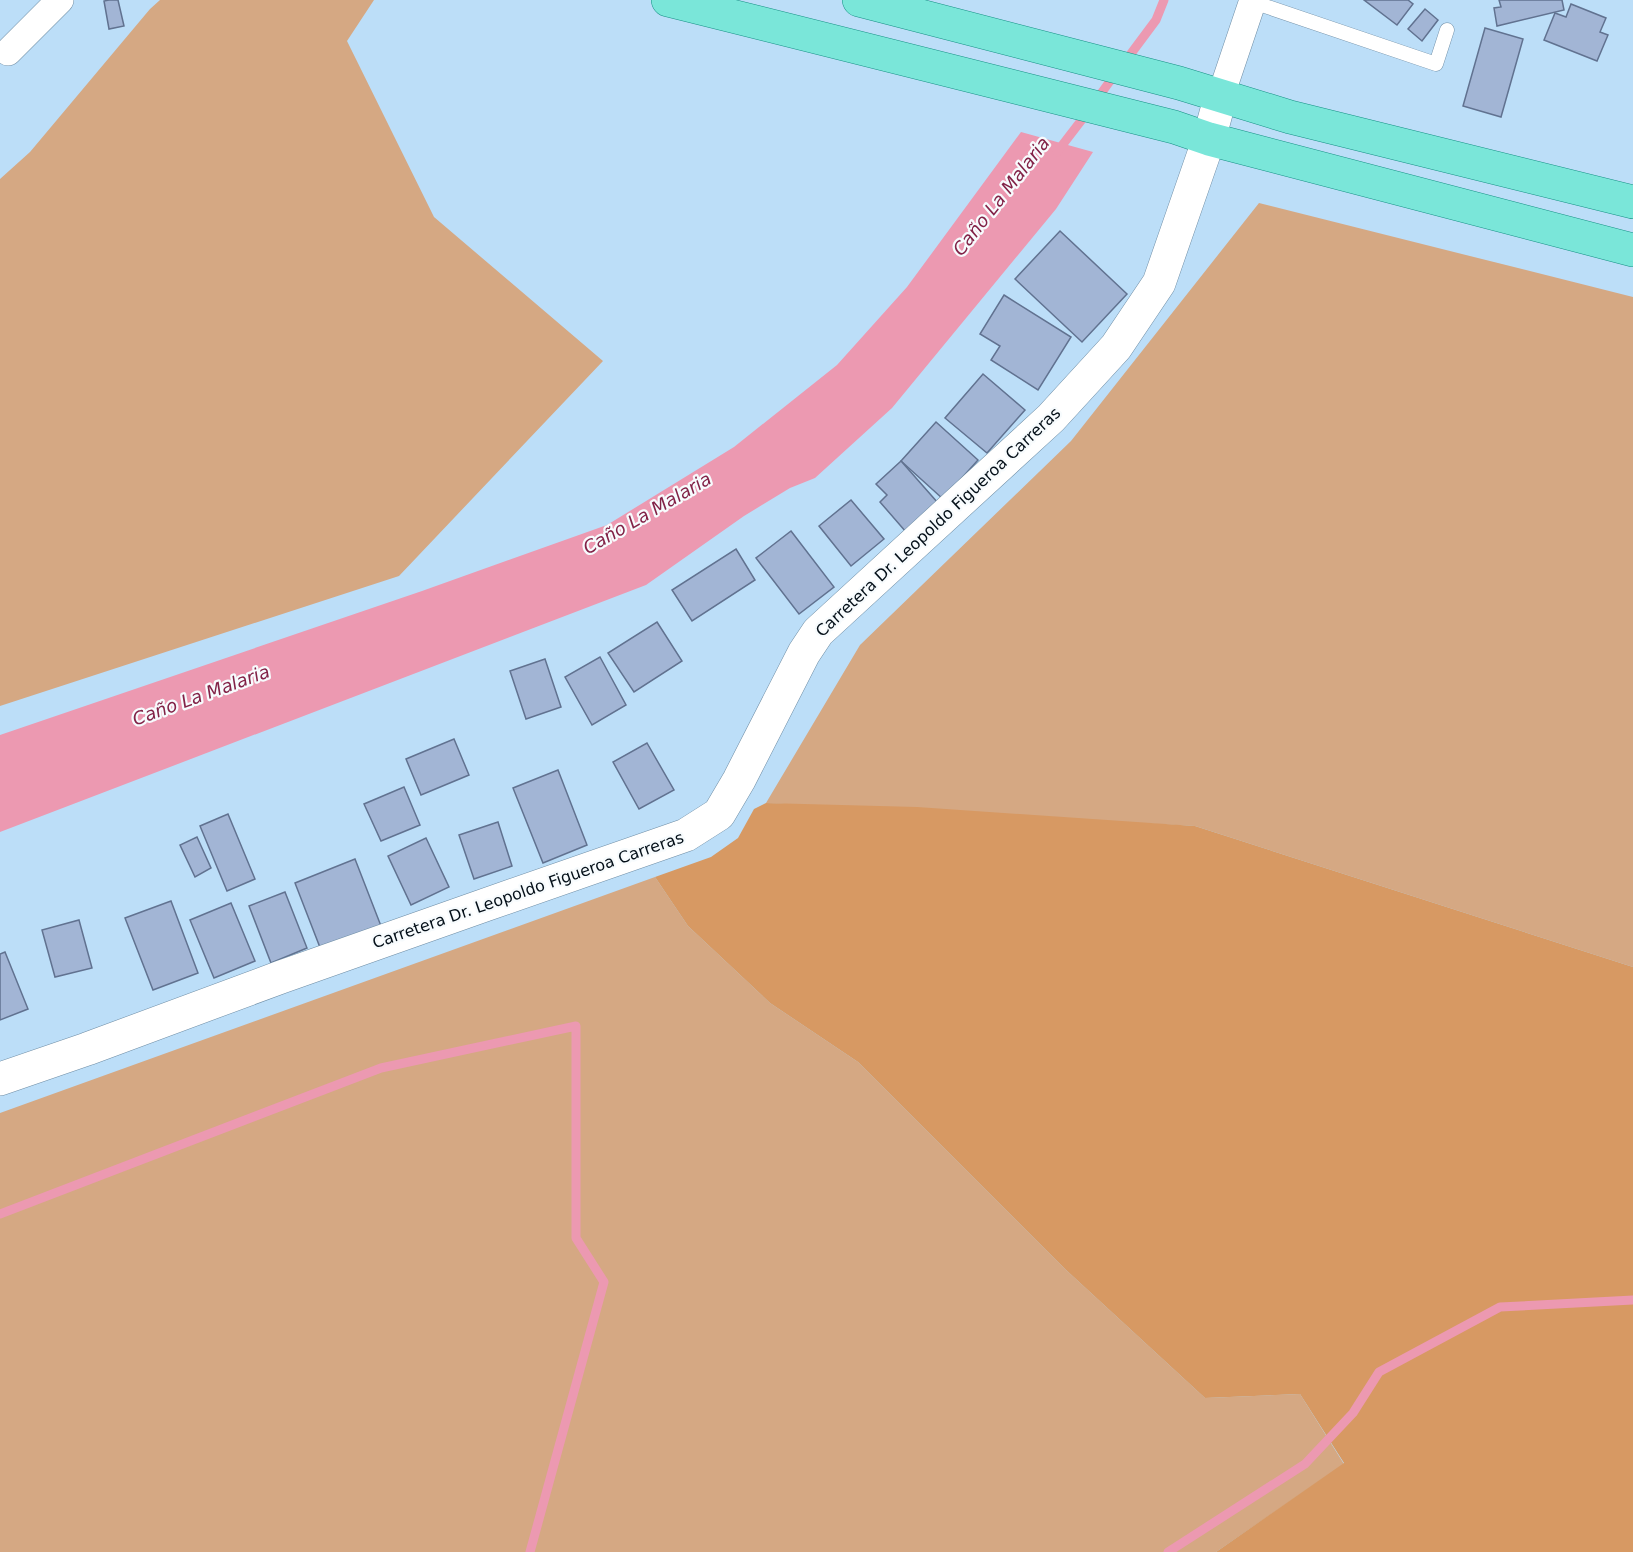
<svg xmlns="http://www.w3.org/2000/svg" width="1633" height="1552" font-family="'DejaVu Sans',sans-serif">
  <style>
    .green { fill: #d5a883 }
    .forest { fill: #d79963 }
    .water { fill: #ec99b1 }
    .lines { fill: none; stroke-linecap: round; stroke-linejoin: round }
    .stream { stroke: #ec99b1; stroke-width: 9 }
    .building { fill: #a2b5d5; stroke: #617290; stroke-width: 1.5 }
    .service-casing { stroke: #6e8da5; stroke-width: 15 }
    .minor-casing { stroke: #6e8da5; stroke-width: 28 }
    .tertiary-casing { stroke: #6e8da5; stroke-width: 34 }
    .primary-casing { stroke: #179085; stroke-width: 34 }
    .service { stroke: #fff; stroke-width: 14 }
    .minor { stroke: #fff; stroke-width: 27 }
    .tertiary { stroke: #fff; stroke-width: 33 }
    .primary { stroke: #7ae6d9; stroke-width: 33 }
    .labels { text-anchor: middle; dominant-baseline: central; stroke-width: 4.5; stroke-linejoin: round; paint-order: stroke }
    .street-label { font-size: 16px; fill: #040f18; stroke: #f7fbfd }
    .water-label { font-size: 18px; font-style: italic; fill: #822247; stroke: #f7fbfd }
  </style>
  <rect width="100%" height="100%" fill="#bcdef8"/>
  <!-- green -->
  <g class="green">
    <polygon points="160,0 374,0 347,41 434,217 603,361 399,576 0,706 0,179 30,152 150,9"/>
    <polygon points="1259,203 1633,297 1633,967 1195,826 766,803 860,645 1071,441"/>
    <polygon points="655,877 688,926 770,1003 858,1062 1065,1269 1205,1398 1300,1394 1344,1464 1216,1552 0,1552 0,1113"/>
  </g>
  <!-- forest -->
  <polygon class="forest" points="766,803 917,807 1195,826 1633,967 1633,1552 1216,1552 1344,1463 1300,1394 1205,1398 1065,1269 858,1062 770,1003 688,926 655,877 711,857 738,838 754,809"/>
  <!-- water -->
  <polygon class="water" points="1021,132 1093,152 1056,209 892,408 815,478 790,488 744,516 646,585 0,832 0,735 422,591 607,525 734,447 837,365 907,287"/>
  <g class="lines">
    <!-- stream -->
    <g class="stream">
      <polyline points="1124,63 1156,20 1164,0"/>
      <polyline points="1095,102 1115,74"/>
      <polyline points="1057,152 1087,113"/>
      <polyline points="0,1214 381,1068 576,1026 576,1238 604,1282 530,1552"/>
      <polyline points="1168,1552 1305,1464 1353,1413 1379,1372 1500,1307 1633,1300"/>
    </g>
  </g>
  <!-- building -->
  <g class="building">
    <polygon points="109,0 118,0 124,26 109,29 104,1"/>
    <polygon points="1364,0 1408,0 1413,4 1397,25"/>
    <polygon points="1499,0 1562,0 1564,10 1497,26 1494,8 1501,7"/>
    <polygon points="1571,4 1606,18 1600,32 1608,35 1597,61 1544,40 1555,13 1566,17"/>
    <polygon points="1425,9 1438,20 1422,41 1408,29"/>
    <polygon points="1485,28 1523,39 1501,117 1463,106"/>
    <polygon points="1060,231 1127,294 1082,342 1015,279"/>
    <polygon points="1004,295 1071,337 1038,390 991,360 1000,346 980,334"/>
    <polygon points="983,374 1025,410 987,453 945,418"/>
    <polygon points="936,422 978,460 943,499 901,461"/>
    <polygon points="901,461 938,503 906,532 880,502 887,495 876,484"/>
    <polygon points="851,500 884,539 851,566 819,526"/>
    <polygon points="791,531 834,587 799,614 756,558"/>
    <polygon points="736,549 755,580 692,621 672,590"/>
    <polygon points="657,622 682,661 634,692 608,653"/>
    <polygon points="600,657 626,705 592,725 565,677"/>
    <polygon points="545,659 561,707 526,719 510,671"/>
    <polygon points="454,739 469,775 421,795 406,759"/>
    <polygon points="647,743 674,790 639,809 613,762"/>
    <polygon points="558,770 587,845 543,863 513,788"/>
    <polygon points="404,787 420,825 381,841 364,804"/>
    <polygon points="228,814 255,879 227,891 200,826"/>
    <polygon points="498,822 512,866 474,879 459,835"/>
    <polygon points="197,837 211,868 195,877 180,845"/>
    <polygon points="426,838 449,887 411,905 388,856"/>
    <polygon points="355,859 381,926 321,950 295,883"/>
    <polygon points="285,892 307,948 271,963 249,906"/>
    <polygon points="171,901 198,973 153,990 125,918"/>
    <polygon points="231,903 255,961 214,978 190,920"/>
    <polygon points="79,920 92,968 55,977 42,930"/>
    <polygon points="5,952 28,1009 0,1020 0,954"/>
  </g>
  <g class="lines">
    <defs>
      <polyline id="service" points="1253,2 1436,64 1447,30"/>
      <g id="minor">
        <polyline points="8,52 60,0"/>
        <polyline points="1221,95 1253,0"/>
      </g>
      <polyline id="tertiary" points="0,1079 87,1049 281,977 485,905 686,835 719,814 739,780 804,653 818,632 1051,418 1116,347 1159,283 1209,139 1221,95"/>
      <g id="primary">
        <polyline points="668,0 1174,127 1209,139 1633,250"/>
        <polyline points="859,0 1179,83 1290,117 1633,202"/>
      </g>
    </defs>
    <!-- service casing -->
    <use href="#service" class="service-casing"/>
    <!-- minor casing -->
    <use href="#minor" class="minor-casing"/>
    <!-- tertiary casing -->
    <use href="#tertiary" class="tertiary-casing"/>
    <!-- primary casing -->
    <use href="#primary" class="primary-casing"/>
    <!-- service -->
    <use href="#service" class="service"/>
    <!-- minor -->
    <use href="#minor" class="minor"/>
    <!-- tertiary -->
    <use href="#tertiary" class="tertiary"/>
    <!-- primary -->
    <use href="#primary" class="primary"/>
  </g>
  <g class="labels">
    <!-- street labels -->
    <g class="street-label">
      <text transform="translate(938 522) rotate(-43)">Carretera Dr. Leopoldo Figueroa Carreras</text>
      <text transform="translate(528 890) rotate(-19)">Carretera Dr. Leopoldo Figueroa Carreras</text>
    </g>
    <!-- water labels -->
    <g class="water-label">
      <text transform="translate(1001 196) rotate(-52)">Caño La Malaria</text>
      <text transform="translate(647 513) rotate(-30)">Caño La Malaria</text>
      <text transform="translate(201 695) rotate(-20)">Caño La Malaria</text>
    </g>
  </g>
</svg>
